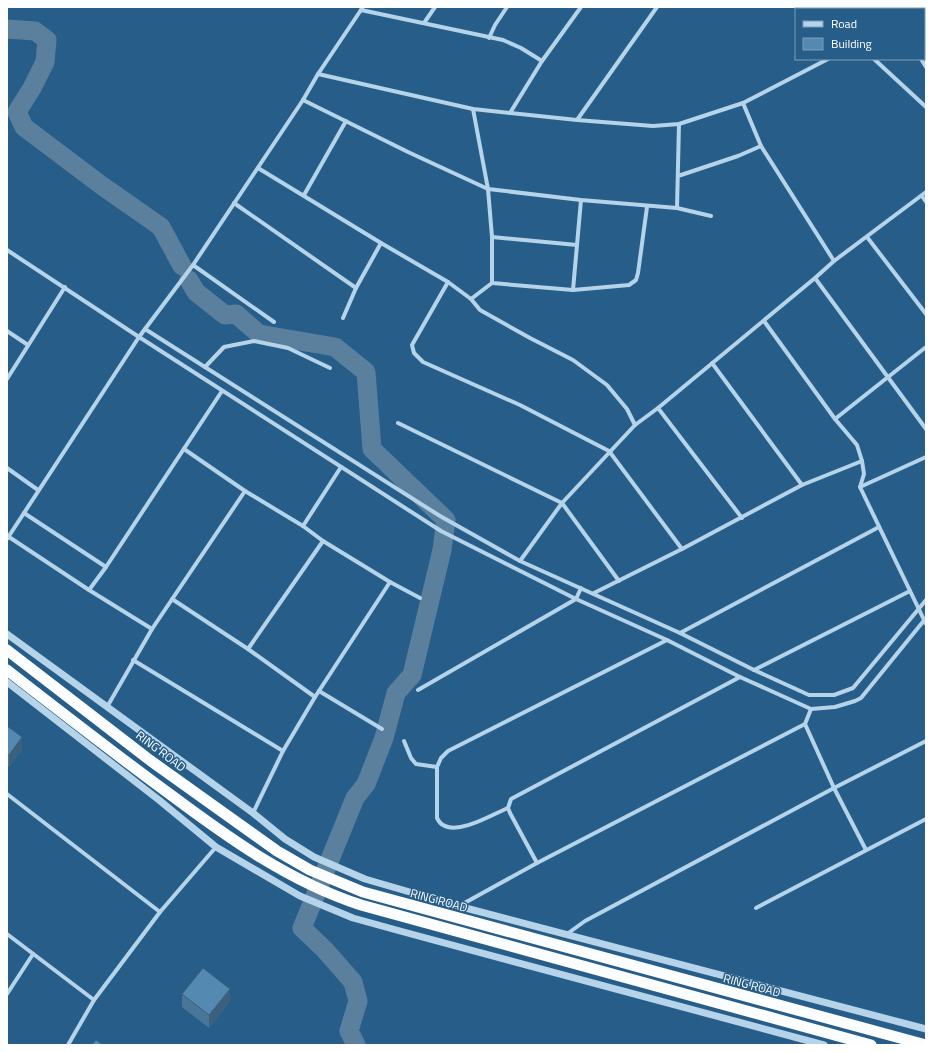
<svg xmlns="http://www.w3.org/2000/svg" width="933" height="1052" font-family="'Titillium Web',sans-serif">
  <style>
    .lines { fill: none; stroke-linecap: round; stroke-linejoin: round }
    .river { stroke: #5b809d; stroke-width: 19 }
    .minor { stroke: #b5d3e9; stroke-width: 4 }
    .tertiary { stroke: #b5d3e9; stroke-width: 7 }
    .trunk { stroke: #fcfdfe; stroke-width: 11 }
    .wall { fill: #487699 }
    .shaded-wall { fill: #3b607d }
    .building { fill: #5489b2; stroke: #3b607d }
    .labels { text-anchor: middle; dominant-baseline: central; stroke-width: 3; stroke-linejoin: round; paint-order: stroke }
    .street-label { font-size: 12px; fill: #fff; stroke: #275e89 }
  </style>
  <rect width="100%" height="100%" fill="#275e89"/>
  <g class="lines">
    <!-- river -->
    <g class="river">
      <polyline points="7,29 35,31 47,40 45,62 32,88 17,112 24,127 101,185 161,227 182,266"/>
      <polyline points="189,280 196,292 225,315 236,314 259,334 335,347 366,372 372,449 446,520 442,550 412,675 396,693 384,738 366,784 355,798 302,928 325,950 353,982 358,1001 349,1031 356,1045"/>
    </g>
    <!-- minor -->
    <g class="minor">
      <polyline points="818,7 820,9"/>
      <polyline points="844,9 845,7"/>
      <polyline points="361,10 503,40 521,48 542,61"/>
      <polyline points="424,23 435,7"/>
      <polyline points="924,26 926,26"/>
      <polyline points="489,38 495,25 507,7"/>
      <polyline points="874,59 926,107"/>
      <polyline points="921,59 926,67"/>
      <polyline points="318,74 473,109 577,120 653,126 679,124 743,103 828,59"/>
      <polyline points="303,100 408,152 488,189 581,200 677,208 711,216"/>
      <polyline points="743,103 761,146 834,261"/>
      <polyline points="510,113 542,61 581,7"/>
      <polyline points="577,120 657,7"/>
      <polyline points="258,168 381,243 448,282 471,299 480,310 530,338 573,360 607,385 627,409 635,425"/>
      <polyline points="678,176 738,156 761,146"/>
      <polyline points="304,195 346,121"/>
      <polyline points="922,196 926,202"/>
      <polyline points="234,203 356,288"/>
      <polyline points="677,208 679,124"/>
      <polyline points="492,237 577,245"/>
      <polyline points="867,237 926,314"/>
      <polyline points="7,250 139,337 441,531 576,599 667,640 740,677 811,709 835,707 855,701 861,698 926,618"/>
      <polyline points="193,265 274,322"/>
      <polyline points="815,278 926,429"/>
      <polyline points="448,282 412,345 414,353 423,362 520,405 609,451 682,549"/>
      <polyline points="492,283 573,290 629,285 636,280 638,273 647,207"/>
      <polyline points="573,290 581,200"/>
      <polyline points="471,299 492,283 492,237 488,189 473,109"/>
      <polyline points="343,318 356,288 381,243"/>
      <polyline points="764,321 835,419 857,445 862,461 864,474 860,487 926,624"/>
      <polyline points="145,329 440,516 520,561 680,633 754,670 809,695 834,695 853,688 926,600"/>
      <polyline points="7,331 28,345"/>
      <polyline points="712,363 802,485"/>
      <polyline points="205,367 224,347 254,341 288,348 330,368"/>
      <polyline points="7,379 65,287"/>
      <polyline points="658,408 742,518"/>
      <polyline points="835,419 926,347"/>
      <polyline points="398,423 562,503 619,581"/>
      <polyline points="184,449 245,491 303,526 323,541 390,582 420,598"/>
      <polyline points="7,468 38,490"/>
      <polyline points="860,487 926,457"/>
      <polyline points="24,513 106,567"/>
      <polyline points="303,526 341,467"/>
      <polyline points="9,537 89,590 152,629"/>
      <polyline points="7,539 139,337 193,265 303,100 318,74 363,7"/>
      <polyline points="520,561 562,503 635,425 658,408 815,278 834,261 926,192"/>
      <polyline points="89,590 106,567 222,391"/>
      <polyline points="594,593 682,549 802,485 862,461"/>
      <polyline points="172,599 248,649 315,697"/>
      <polyline points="680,633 879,527"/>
      <polyline points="248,649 323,541"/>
      <polyline points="133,660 283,751"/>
      <polyline points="754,670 910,591"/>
      <polyline points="418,690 576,599 581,588"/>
      <polyline points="319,691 382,729"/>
      <polyline points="107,707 152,629 245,491"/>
      <polyline points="805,724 834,788 866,850"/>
      <polyline points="404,741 411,758 416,764 437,767"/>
      <polyline points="7,794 160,912"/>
      <path d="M508,808c-15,6 -49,27 -65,17 -2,-1 -5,-5 -6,-7v-51l4,-9 7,-7 219,-111"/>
      <polyline points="253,813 283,751 315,697 390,582"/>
      <polyline points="537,863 510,813 508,808 511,799 740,677"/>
      <polyline points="459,906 537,863 805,724 811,709"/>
      <polyline points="756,908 926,819"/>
      <polyline points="7,934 94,1000"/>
      <polyline points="567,934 585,921 834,788 926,741"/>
      <polyline points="7,994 33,954"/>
      <polyline points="68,1045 94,1000 160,912 216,847"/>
    </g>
    <!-- tertiary -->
    <g class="tertiary">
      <polyline points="7,634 253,813 285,839 314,857 365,879 458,906 926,1029"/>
      <polyline points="7,682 159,800 216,847 300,896 353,918 400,931 824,1045"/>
    </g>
    <!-- trunk -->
    <g class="trunk">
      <polyline points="7,650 151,761 277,851 310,870 363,892 926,1045"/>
      <path d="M7,670c54,42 108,84 164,125 59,44 119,87 190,110l510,140"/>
    </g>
  </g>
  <!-- wall -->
  <g class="wall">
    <polygon points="7,726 22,749 9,767 7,766"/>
    <polygon points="182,994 230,1001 209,1028 182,1007"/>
  </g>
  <!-- shaded-wall -->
  <g class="shaded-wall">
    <polygon points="22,737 22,749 9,767 9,755"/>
    <polygon points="230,989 230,1001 209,1028 209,1015"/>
  </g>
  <!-- building -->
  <g class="building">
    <polygon points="7,726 22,737 9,755 7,754"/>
    <polygon points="203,968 230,989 209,1015 182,994"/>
    <polygon points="96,1040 103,1045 92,1045"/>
  </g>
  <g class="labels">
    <!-- street labels -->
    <g class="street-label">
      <text transform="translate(161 751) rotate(37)">RING ROAD</text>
      <text transform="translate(439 900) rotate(15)">RING ROAD</text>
      <text transform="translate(752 985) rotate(15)">RING ROAD</text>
    </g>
  </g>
  <!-- border -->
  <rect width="933" height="1052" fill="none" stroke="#ffffff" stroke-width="16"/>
  <!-- legend -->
  <rect x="795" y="8" width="130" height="52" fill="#275e89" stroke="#7d9eb8"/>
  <rect x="803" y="21" width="20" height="6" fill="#b5d3e9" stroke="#7d9eb8"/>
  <text x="831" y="28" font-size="12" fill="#ffffff">Road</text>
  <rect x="803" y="38" width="20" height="12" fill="#5489b2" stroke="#7d9eb8"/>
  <text x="831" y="48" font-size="12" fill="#ffffff">Building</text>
</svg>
